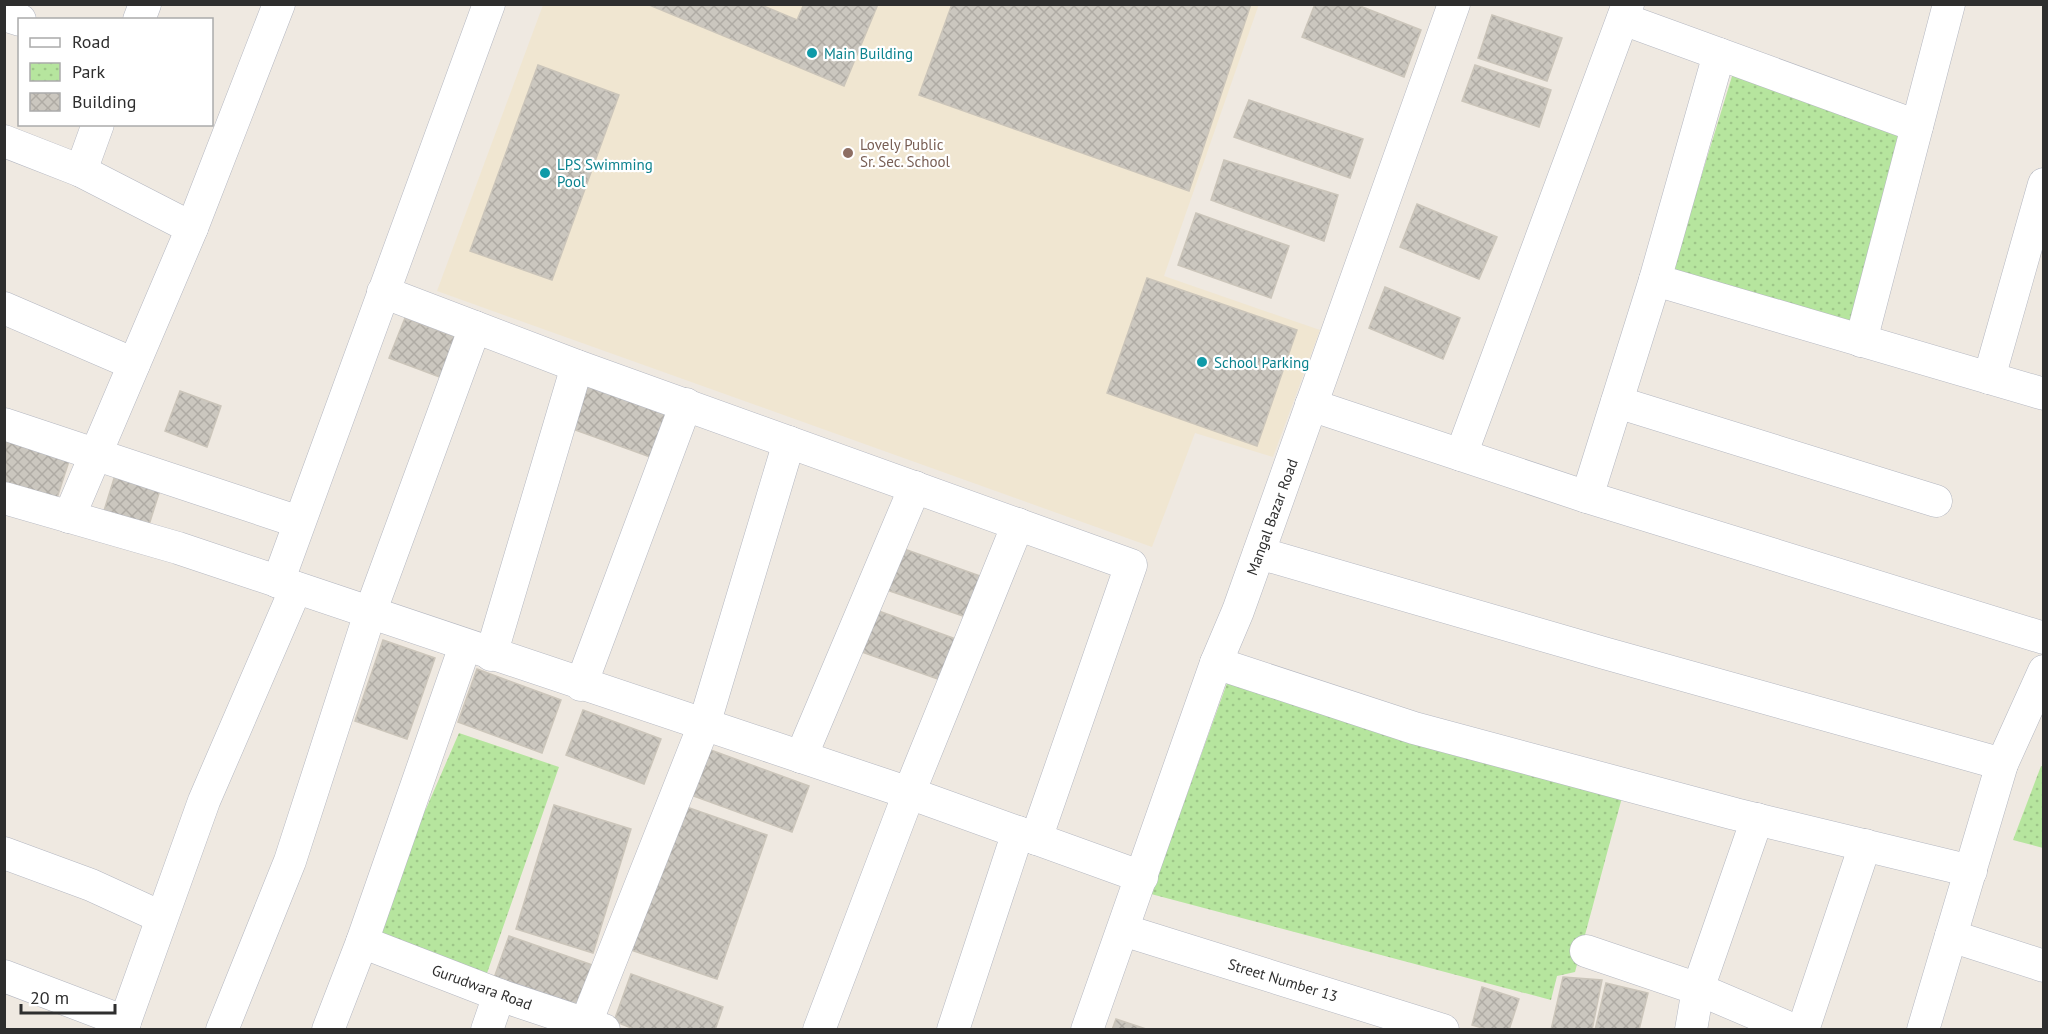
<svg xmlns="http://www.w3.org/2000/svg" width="2048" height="1034" font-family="'PT Sans',sans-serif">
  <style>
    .education { fill: #f0e6d1 }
    .park { fill: url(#park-dots) }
    .building { fill: url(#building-cross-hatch); stroke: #cbc5ba; stroke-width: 1.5 }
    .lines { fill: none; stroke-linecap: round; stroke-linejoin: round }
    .street-casing { stroke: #b4b7c1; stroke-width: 33 }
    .street { stroke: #fff; stroke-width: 32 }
    .culture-dot { fill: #0f9aa8; stroke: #fff; stroke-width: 2 }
    .education-dot { fill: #8d6e63; stroke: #fff; stroke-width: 2 }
    .labels { text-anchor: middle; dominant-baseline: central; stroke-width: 4.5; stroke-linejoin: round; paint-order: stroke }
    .culture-label { font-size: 15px; fill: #0d838f; stroke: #fff; text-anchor: start }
    .education-label { font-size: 15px; fill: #785e54; stroke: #fff; text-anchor: start }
    .street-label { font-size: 15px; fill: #2e2e2e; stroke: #fff }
  </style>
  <defs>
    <pattern id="park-dots" width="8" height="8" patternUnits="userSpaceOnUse" patternTransform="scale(1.5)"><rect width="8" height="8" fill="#b6e59e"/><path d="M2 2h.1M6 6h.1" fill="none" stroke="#9dc588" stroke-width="1.8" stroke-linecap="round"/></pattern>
    <pattern id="building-cross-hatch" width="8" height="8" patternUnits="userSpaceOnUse" patternTransform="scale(1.5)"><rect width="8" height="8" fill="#cbc7bf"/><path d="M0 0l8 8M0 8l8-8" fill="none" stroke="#afaba4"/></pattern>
  </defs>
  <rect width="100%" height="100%" fill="#efe9e1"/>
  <!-- education -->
  <polygon class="education" points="1259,4 1164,276 1320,330 1273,457 1195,433 1152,547 437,291 543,5"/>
  <!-- park -->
  <g class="park">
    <polygon points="1733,73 1903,134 1851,327 1667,275 1691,210"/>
    <polygon points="1235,661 1627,779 1575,972 1557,976 1551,1000 1151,894"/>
    <polygon points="459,733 559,767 486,976 376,935 415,821 426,809"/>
    <polygon points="2041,766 2044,767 2043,848 2013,840"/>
  </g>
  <!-- building -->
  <g class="building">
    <polygon points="647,4 759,4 797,20 804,4 878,4 844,86"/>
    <polygon points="952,4 1251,4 1189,191 919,95"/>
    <polygon points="1315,4 1355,4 1421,30 1404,77 1302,37"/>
    <polygon points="1492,15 1562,38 1547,81 1478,58"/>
    <polygon points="538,65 619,95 552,280 470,251"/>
    <polygon points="1475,65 1551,90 1539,127 1462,101"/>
    <polygon points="1249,100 1363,139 1350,178 1234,137"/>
    <polygon points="1224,160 1338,195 1324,241 1211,200"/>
    <polygon points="1417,204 1497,237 1479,279 1400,247"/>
    <polygon points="1196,213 1289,246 1271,298 1178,265"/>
    <polygon points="1147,278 1297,330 1257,446 1107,393"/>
    <polygon points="1385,287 1460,318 1443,359 1369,328"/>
    <polygon points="405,318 469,342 453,382 389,358"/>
    <polygon points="587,380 681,414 664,462 570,428"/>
    <polygon points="180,391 221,406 207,447 165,431"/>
    <polygon points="4,437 70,458 56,501 4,485"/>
    <polygon points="116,472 161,487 148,528 103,514"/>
    <polygon points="893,545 980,576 966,617 878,587"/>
    <polygon points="876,610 964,642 949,683 862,652"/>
    <polygon points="383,640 435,658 407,739 355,721"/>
    <polygon points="477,669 561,700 542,753 458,722"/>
    <polygon points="583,710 661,739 644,784 566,755"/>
    <polygon points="708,749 809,786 792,832 691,795"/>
    <polygon points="678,804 767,835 717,979 628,949"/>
    <polygon points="554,805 631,829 593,953 516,929"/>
    <polygon points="509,936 601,968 586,1010 494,978"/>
    <polygon points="631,974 723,1007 715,1030 636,1030 614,1021"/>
    <polygon points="1563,977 1602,980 1592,1030 1551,1030"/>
    <polygon points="1606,983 1648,993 1639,1030 1595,1030"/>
    <polygon points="1482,987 1519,999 1509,1030 1489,1030 1472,1025"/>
    <polygon points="1116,1019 1149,1030 1112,1030"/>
  </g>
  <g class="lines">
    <defs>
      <g id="street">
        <polyline points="4,15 20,20"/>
        <polyline points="1623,19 1917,126"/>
        <polyline points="139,20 145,4"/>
        <polyline points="1719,54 1655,280 2044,394"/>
        <polyline points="4,141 81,171 192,228"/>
        <polyline points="81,171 98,124"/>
        <polyline points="383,292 577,366 1131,565 1036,839"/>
        <polyline points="4,308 134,364"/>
        <polyline points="1861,341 1949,4"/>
        <polyline points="1989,378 2044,184"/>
        <polyline points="1617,402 1936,501"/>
        <polyline points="1311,405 1587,497 2044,638"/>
        <polyline points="4,424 299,522"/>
        <polyline points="1461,455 1628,4"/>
        <polyline points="1587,497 1655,280"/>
        <polyline points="4,498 178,548 909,793 1142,877"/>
        <polyline points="69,517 192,228 279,4"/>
        <polyline points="1259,553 1604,653 2002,764"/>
        <polyline points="278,582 489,4"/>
        <polyline points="491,655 577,366"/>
        <polyline points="1216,663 1414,728 1735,814 1971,871"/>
        <polyline points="581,685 686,404"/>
        <polyline points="801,757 915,487"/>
        <polyline points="4,853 91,885 161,917"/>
        <polyline points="1123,930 1443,1030"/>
        <polyline points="1951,936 2044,966"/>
        <polyline points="362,942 499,995 604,1030"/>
        <polyline points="1586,951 1698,989 1794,1030"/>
        <polyline points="4,976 125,1022"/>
        <polyline points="586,1023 704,725 789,442"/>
        <polyline points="122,1030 204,801 296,588"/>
        <polyline points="222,1030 290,861 370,613 475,327"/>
        <polyline points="328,1030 362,942 465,646"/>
        <polyline points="487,1030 499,995"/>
        <polyline points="819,1030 909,793 1018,524"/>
        <polyline points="953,1030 1018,832"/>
        <polyline points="1087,1030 1216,663 1238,611 1454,4"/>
        <polyline points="1691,1030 1698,989 1757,819"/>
        <polyline points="1803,1030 1865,845"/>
        <polyline points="1923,1030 2002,764 2044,671"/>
      </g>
    </defs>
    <!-- street casing -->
    <use href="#street" class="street-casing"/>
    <!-- street -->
    <use href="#street" class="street"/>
  </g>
  <!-- markers -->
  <g class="culture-dot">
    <circle cx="812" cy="53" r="6"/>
    <circle cx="545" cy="173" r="6"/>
    <circle cx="1202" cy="362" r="6"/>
  </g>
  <circle class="education-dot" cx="848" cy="153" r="6"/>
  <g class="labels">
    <!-- culture labels -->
    <g class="culture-label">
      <text x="824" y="53">Main Building</text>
      <text x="557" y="164">LPS Swimming<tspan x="557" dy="17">Pool</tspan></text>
      <text x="1214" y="362">School Parking</text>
    </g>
    <!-- education labels -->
    <g class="education-label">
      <text x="860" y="144">Lovely Public<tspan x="860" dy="17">Sr. Sec. School</tspan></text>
    </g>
    <!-- street labels -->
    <g class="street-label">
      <text transform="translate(1272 517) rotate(-70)">Mangal Bazar Road</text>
      <text transform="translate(1283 980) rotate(17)">Street Number 13</text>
      <text transform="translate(482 987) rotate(20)">Gurudwara Road</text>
    </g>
  </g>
  <!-- border -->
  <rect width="2048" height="1034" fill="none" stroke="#2e2e2e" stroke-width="12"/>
  <!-- legend -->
  <rect x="18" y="18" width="195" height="108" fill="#ffffff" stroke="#ababab" stroke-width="1.5"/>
  <rect x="30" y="38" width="30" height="9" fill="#ffffff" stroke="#ababab" stroke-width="1.5"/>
  <text x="72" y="48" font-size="18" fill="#2e2e2e">Road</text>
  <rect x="30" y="63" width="30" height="18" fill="url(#park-dots)" stroke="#ababab" stroke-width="1.5"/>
  <text x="72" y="78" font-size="18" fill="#2e2e2e">Park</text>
  <rect x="30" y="93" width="30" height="18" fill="url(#building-cross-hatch)" stroke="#ababab" stroke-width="1.5"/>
  <text x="72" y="108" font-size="18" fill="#2e2e2e">Building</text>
  <!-- scale -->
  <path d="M21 1004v9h94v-9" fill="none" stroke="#2e2e2e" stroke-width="3"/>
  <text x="30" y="1004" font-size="18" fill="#2e2e2e" stroke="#ffffff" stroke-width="4.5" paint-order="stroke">20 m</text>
</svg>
